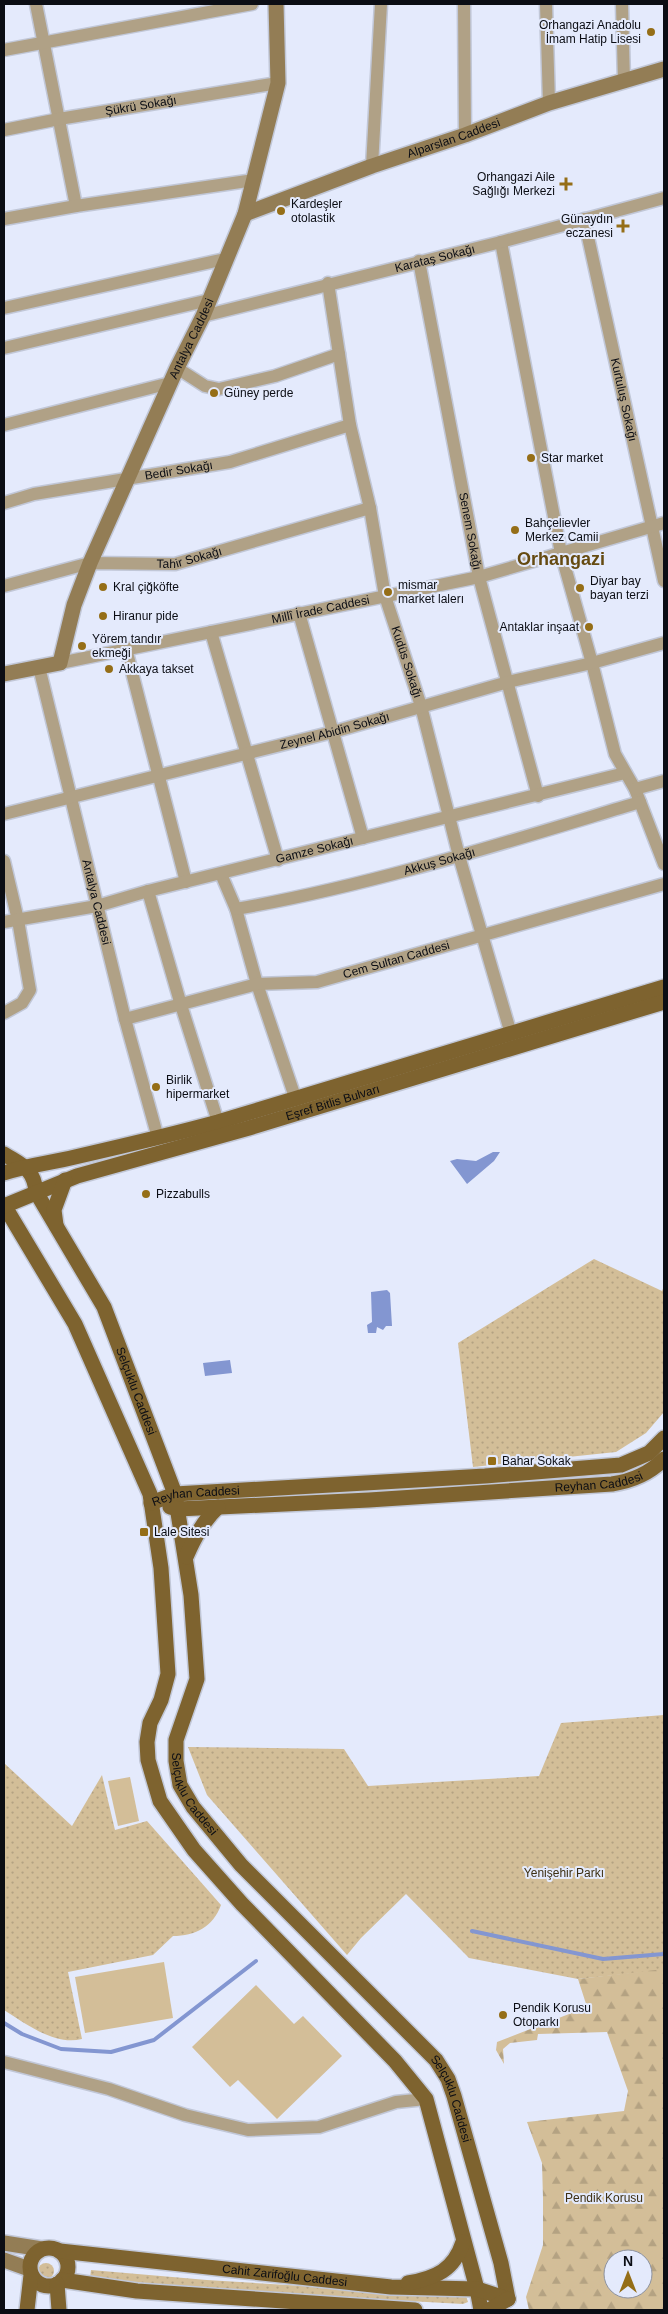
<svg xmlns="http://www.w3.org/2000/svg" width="668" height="2314" font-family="Helvetica,sans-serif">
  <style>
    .grass { fill: url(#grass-dots) }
    .forest { fill: url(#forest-firs); fill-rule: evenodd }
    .pitch { fill: #d3be98 }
    .water { fill: #8396d1 }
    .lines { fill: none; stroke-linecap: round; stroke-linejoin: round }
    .stream { stroke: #8396d1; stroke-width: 4 }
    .street-casing { stroke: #c1c7d7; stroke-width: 15 }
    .secondary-casing { stroke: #c1c7d7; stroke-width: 18 }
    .primary-casing { stroke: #c1c7d7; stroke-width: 18 }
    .street { stroke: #b0a186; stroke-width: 12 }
    .secondary { stroke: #937d55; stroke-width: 15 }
    .primary { stroke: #7e632f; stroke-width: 15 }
    .poi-dot { fill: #956e17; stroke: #e4eafc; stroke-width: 2 }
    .labels { text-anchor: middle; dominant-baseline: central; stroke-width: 4; stroke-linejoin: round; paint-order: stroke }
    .poi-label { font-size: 12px; fill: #0b0d14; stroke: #e4eafc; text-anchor: start }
    .street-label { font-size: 12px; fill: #0b0d14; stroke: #e4eafc }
    .park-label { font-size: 12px; fill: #3d2f12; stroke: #e4eafc }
    .district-label { font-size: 18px; font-weight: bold; fill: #654a11; stroke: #e4eafc }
  </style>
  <defs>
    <pattern id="grass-dots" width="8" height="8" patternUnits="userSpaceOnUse" patternTransform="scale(1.25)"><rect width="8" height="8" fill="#d3be98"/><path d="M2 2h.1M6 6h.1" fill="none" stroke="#b4a282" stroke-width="1.8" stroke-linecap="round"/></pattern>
    <pattern id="forest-firs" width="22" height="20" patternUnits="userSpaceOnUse" patternTransform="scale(1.25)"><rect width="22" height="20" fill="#d3be98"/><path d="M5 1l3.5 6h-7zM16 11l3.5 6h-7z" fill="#b4a282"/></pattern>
  </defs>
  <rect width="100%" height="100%" fill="#e4eafc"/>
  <!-- grass -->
  <g class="grass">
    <polygon points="594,1259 662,1291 664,1286 664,1412 646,1433 616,1452 473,1467 458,1343"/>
    <polygon points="664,1715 664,1970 578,1979 469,1958 406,1894 361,1938 347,1955 207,1795 188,1747 344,1749 368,1786 539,1776 561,1723"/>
    <path d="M4,1763l68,63 30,-51 13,55 32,-9 74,84c-8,22 -26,31 -48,31l-20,19 -85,17 14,67c-27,7 -56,-15 -78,-29z"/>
    <circle cx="46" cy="2271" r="8"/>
    <polygon points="91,2270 207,2280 466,2296 468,2302 463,2304 246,2292 90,2278"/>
  </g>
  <!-- forest -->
  <path class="forest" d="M664,1969v341h-135l-3,-13 17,-52v-47l-1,-35 -15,-41 97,-11 4,-20 -21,-59 -69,2 -1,6 -27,3 -7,6 1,15 -8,-14 1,-8 90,-35 -9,-28zM613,2259h30v30h-30z"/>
  <!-- pitch -->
  <g class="pitch">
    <polygon points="130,1777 139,1821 118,1826 108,1781"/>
    <polygon points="164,1962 173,2018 85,2033 75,1977"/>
    <polygon points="256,1985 294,2024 303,2016 342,2056 277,2119 238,2080 230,2087 192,2047"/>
  </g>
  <!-- water -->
  <g class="water">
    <polygon points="493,1152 500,1152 494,1161 467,1184 450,1161 457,1159 476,1161"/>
    <polygon points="387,1290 390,1293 392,1326 386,1326 383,1330 377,1327 376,1333 368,1333 367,1325 372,1322 371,1292"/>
    <polygon points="230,1360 232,1373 205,1376 203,1363"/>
  </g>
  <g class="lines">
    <!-- stream -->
    <g class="stream">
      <polyline points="472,1931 603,1959 664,1954"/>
      <polyline points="4,2023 22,2034 61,2049 111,2052 154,2040 256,1961"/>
    </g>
    <defs>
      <g id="street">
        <polyline points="36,4 76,206"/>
        <polyline points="464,4 465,135"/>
        <polyline points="546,4 549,103"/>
        <polyline points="622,4 624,82"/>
        <polyline points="4,50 252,4"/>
        <path id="s1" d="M4,130l55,-11 219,-36"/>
        <polyline points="372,166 381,4"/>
        <polyline points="4,219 76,206 254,180"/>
        <path id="s2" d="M584,219l80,362"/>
        <polyline points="501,242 561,553 592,663 615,754 635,789 664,864"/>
        <path id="s3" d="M419,261l60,316 59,219"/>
        <path id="s4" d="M328,283l22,142 20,83 15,88 36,110 38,150 52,178"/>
        <polyline points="4,308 225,259"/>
        <path id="s5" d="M203,316l298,-74 163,-44"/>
        <polyline points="4,348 209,300"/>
        <polyline points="177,368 205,386 219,389 275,376 339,354"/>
        <polyline points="4,425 170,383"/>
        <path id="s6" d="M4,503l30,-9 196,-32 120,-37"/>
        <path id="s7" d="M4,586l86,-23 85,1 195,-56"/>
        <polyline points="299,613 363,838"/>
        <polyline points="211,632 278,860"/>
        <polyline points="126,649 186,882"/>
        <path id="s8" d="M60,663l419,-86 185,-54"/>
        <path id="s9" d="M39,667l86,352 33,119"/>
        <polyline points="635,789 664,781"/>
        <path id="s10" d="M4,814l329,-82 175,-50 84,-19 72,-20"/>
        <polyline points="4,861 18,920 30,990 22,1003 4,1013"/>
        <polyline points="221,874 236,909 257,984 296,1100"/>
        <polyline points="148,891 181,1005 218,1122"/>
        <path id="s11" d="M236,909c137,-24 271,-67 404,-107"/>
        <path id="s12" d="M4,922l93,-16 51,-15 477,-118"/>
        <path id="s13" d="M125,1019l132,-35 60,-2 347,-98"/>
        <polyline points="4,2062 109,2089 185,2115 248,2130 319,2127 396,2102 426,2099"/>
      </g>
      <g id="secondary">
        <path id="s14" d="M245,214l127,-48 93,-31 84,-32 115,-34"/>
        <path id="s15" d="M4,674l56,-11 14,-58 16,-42 87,-195 26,-52 42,-102 33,-131 -2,-79"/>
        <polyline points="4,2243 42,2249"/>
        <polyline points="4,2260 29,2269"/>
      </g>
      <g id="primary">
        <path id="s16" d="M4,1154c17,11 30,14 32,38l68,115 71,187 16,101 6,84 -21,61v21l4,24 13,22 48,58 195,195 12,19 6,17 47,167 7,36"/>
        <path d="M4,1173c23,-8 47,-10 71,-16 48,-11 96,-22 143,-35l446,-135"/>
        <polyline points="4,1205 75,1324 150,1494 161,1568 168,1674 161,1700 150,1723 147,1742 148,1760 160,1801 194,1850 242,1904 395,2061 426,2099 477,2289 481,2310"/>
        <path id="s17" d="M4,1206l73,-30 172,-48 415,-126"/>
        <polyline points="56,1225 54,1210 65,1180"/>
        <path id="s18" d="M151,1503l24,-9 310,-18 136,-11 28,-12 15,-15"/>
        <path id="s19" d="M170,1507l8,2 191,-9 243,-16c20,-3 37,-10 52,-25"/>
        <path d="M186,1557c8,-18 17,-36 32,-50"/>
        <circle cx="49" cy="2267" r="19"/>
        <path id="s20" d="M60,2251l331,36 86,2 31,10"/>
        <polyline points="62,2280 137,2291 415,2310"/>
        <path d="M408,2283c28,-5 46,-13 55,-41"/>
        <polyline points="57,2284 59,2310"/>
        <polyline points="27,2310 31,2275"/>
        <polyline points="489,2310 508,2299"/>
      </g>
    </defs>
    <!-- street casing -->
    <use href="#street" class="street-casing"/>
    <!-- secondary casing -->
    <use href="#secondary" class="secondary-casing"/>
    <!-- primary casing -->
    <use href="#primary" class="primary-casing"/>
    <!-- street -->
    <use href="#street" class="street"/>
    <!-- secondary -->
    <use href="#secondary" class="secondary"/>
    <!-- primary -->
    <use href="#primary" class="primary"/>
  </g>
  <!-- markers -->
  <g class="poi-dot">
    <circle cx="651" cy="32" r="5"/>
    <path d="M563.5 176.5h5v5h5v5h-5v5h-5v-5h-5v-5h5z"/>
    <circle cx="281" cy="211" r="5"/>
    <path d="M620.5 218.5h5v5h5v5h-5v5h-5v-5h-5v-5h5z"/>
    <circle cx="214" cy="393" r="5"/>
    <circle cx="531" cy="458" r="5"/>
    <circle cx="515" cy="530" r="5"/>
    <circle cx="103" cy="587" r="5"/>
    <circle cx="580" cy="588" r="5"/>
    <circle cx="388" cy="592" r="5"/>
    <circle cx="103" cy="616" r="5"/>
    <circle cx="589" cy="627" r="5"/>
    <circle cx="82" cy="646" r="5"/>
    <circle cx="109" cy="669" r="5"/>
    <circle cx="156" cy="1087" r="5"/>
    <circle cx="146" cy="1194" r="5"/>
    <rect x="487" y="1456" width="10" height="10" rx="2.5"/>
    <rect x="139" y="1527" width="10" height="10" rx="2.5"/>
    <circle cx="503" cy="2015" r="5"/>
  </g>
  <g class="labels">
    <!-- poi labels -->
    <g class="poi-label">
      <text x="641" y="25" text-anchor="end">Orhangazi Anadolu<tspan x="641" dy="14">İmam Hatip Lisesi</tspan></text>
      <text x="555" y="177" text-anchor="end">Orhangazi Aile<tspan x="555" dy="14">Sağlığı Merkezi</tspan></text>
      <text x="291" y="204">Kardeşler<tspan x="291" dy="14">otolastik</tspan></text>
      <text x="613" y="219" text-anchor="end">Günaydın<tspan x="613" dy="14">eczanesi</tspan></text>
      <text x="224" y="393">Güney perde</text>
      <text x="541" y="458">Star market</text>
      <text x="525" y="523">Bahçelievler<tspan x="525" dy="14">Merkez Camii</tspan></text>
      <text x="590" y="581">Diyar bay<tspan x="590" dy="14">bayan terzi</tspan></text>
      <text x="398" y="585">mismar<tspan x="398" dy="14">market lalerı</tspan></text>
      <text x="113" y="587">Kral çiğköfte</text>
      <text x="113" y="616">Hiranur pide</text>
      <text x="579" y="627" text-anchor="end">Antaklar inşaat</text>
      <text x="92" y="639">Yörem tandır<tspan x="92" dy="14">ekmeği</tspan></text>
      <text x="119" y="669">Akkaya takset</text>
      <text x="166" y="1080">Birlik<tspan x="166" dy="14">hipermarket</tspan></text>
      <text x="156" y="1194">Pizzabulls</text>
      <text x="502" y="1461">Bahar Sokak</text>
      <text x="154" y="1532">Lale Sitesi</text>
      <text x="513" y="2008">Pendik Korusu<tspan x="513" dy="14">Otoparkı</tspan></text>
    </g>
    <!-- street labels -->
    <g class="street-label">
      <text stroke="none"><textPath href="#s1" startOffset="139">Şükrü Sokağı</textPath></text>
      <text stroke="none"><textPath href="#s14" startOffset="222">Alparslan Caddesi</textPath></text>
      <text stroke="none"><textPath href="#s5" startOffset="239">Karataş Sokağı</textPath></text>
      <text stroke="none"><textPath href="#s15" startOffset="408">Antalya Caddesi</textPath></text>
      <text stroke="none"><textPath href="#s2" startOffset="185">Kurtuluş Sokağı</textPath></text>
      <text stroke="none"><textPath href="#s6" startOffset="178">Bedir Sokağı</textPath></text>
      <text stroke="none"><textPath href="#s3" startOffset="275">Senem Sokağı</textPath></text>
      <text stroke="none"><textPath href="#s7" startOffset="189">Tahir Sokağı</textPath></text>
      <text stroke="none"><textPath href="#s8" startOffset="266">Millî İrade Caddesi</textPath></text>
      <text stroke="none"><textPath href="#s4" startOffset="388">Kudüs Sokağı</textPath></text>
      <text stroke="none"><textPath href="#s10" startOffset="341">Zeynel Abidin Sokağı</textPath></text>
      <text stroke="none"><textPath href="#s12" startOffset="319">Gamze Sokağı</textPath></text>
      <text stroke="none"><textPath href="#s11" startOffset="209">Akkuş Sokağı</textPath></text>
      <text stroke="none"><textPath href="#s9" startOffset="242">Antalya Caddesi</textPath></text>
      <text stroke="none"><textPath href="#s13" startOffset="279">Cem Sultan Caddesi</textPath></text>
      <text stroke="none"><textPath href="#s17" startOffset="345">Eşref Bitlis Bulvarı</textPath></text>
      <text stroke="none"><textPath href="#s16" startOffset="276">Selçuklu Caddesi</textPath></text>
      <text stroke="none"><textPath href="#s19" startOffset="430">Reyhan Caddesi</textPath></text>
      <text stroke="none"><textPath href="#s18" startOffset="46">Reyhan Caddesi</textPath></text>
      <text stroke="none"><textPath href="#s16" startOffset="696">Selçuklu Caddesi</textPath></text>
      <text stroke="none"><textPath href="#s16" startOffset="1101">Selçuklu Caddesi</textPath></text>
      <text stroke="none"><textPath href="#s20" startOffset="226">Cahit Zarifoğlu Caddesi</textPath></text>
    </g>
    <!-- park labels -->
    <g class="park-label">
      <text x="564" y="1873">Yenişehir Parkı</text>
      <text x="604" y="2198">Pendik Korusu</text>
    </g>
    <!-- district labels -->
    <g class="district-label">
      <text x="561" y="559">Orhangazi</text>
    </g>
  </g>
  <!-- border -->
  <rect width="668" height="2314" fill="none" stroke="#0b0d14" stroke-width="10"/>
  <!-- north arrow -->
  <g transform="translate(628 2274)"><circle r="24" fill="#e4eafc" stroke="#8d929f"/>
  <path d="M0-4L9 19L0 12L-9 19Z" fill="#956e17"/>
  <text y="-8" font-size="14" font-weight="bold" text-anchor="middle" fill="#0b0d14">N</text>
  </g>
</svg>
